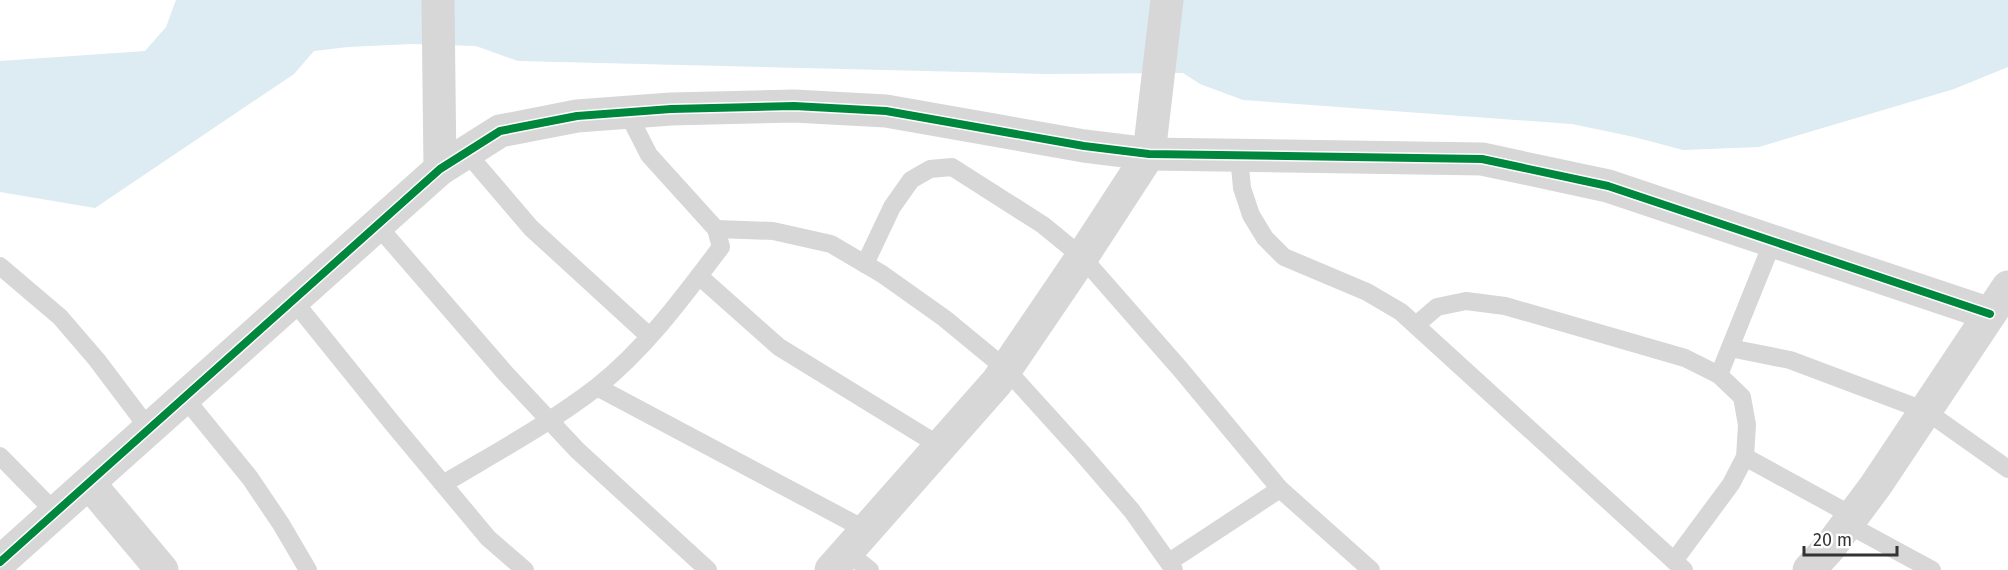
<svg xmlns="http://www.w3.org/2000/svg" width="2008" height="570" font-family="'Fira Sans',sans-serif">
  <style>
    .water { fill: #ddebf3 }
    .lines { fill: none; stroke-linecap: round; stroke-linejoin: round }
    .lane { stroke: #d7d7d7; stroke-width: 18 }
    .street { stroke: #d7d7d7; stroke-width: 33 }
    .cycleway-casing { stroke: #fff; stroke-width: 11 }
    .cycleway { stroke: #00873e; stroke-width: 8 }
  </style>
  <rect width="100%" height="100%" fill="#fff"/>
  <!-- water -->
  <polygon class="water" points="176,0 2008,0 2008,67 1954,89 1759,147 1683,150 1634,137 1572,124 1243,100 1200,84 1183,73 1046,74 518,61 476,46 412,44 348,47 314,51 294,74 95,208 0,192 0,61 145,51 166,27"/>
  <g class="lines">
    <!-- lane -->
    <g class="lane">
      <polyline points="466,152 531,228 649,336"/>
      <polyline points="1239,156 1242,188 1251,215 1265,238 1284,257 1367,292 1401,312 1684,570"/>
      <polyline points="377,225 506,374 577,450 708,570"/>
      <polyline points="716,229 773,231 831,244 882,274 944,318 1006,369 1082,453 1132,511 1174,570"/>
      <polyline points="865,264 892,207 911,180 930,169 952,167 1043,225 1082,257 1181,370 1280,489 1371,570"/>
      <polyline points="0,266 60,317 97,360 149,429"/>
      <polyline points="699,276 779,347 940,446"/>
      <polyline points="293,300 393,424 488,538 525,570"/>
      <polyline points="1416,325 1437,307 1466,301 1505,306 1685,358 1719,375 1742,397 1747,425 1745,457 1731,484 1674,561"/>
      <polyline points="1730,348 1790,360 1926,411 2008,469"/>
      <polyline points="1719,375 1773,241"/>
      <polyline points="597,387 866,530"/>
      <polyline points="184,397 250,478 281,524 308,570"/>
      <polyline points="0,456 55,512"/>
      <polyline points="1745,457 1853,516"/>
      <path d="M443,484c52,-31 106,-60 154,-97 49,-39 87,-91 124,-140l-5,-18 -67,-74 -22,-43"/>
      <polyline points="1847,524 1932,570"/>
      <polyline points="847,552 870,570"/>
      <polyline points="1169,562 1280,489"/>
    </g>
    <!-- street -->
    <g class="street">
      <polyline points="438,0 440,169"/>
      <polyline points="89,483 162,570"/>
      <polyline points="0,562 440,169 500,131 577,116 671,109 794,106 886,111 1084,146 1149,154 1482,159 1608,186 1990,314"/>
      <polyline points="831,570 997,382 1082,257 1149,154 1167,0"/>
      <polyline points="1809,570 1830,547 1876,485 2008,287"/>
    </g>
    <defs>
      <polyline id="cycleway" points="0,562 440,169 500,131 577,116 671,109 794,106 886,111 1084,146 1149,154 1482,159 1608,186 1990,314"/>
    </defs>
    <!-- cycleway casing -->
    <use href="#cycleway" class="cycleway-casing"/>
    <!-- cycleway -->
    <use href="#cycleway" class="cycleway"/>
  </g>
  <!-- scale -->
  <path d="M1804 546v9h93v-9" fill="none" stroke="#333333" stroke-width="3"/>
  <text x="1813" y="546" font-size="18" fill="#333333" stroke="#ffffff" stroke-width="4.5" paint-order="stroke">20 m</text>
</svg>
